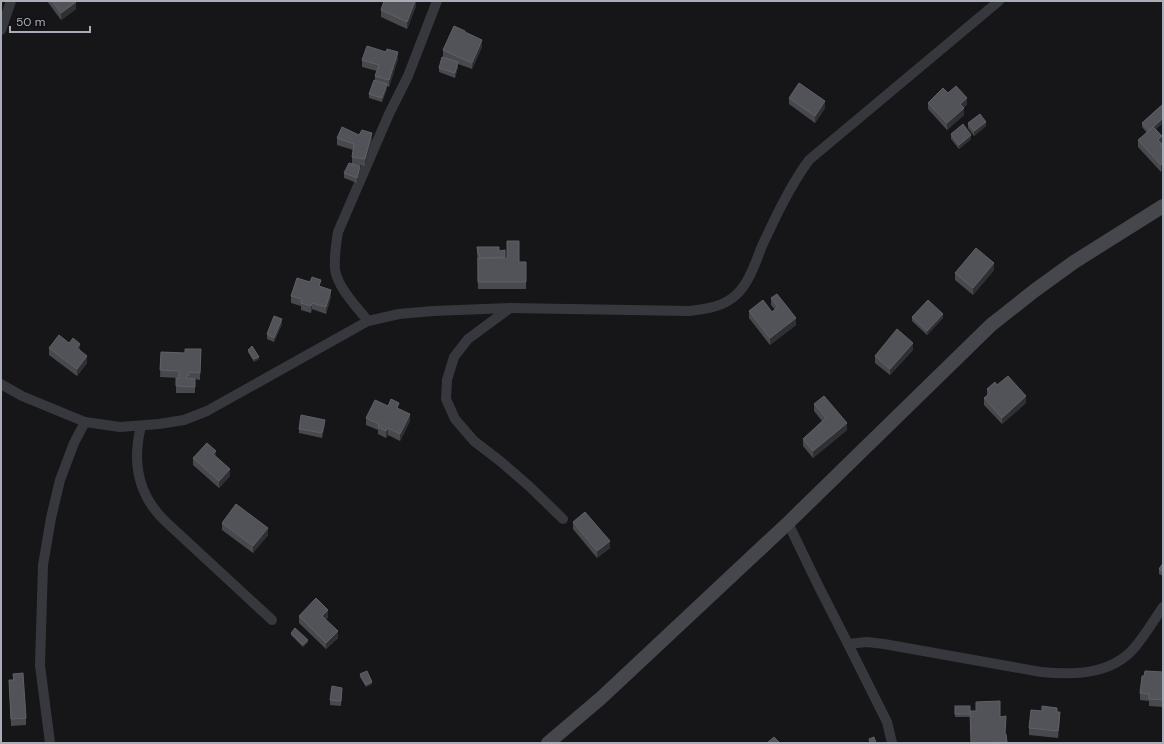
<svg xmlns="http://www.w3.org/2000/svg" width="1164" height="744" font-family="'DM Sans',sans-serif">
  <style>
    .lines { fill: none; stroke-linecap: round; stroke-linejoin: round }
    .street { stroke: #37383d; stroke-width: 10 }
    .secondary { stroke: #45474d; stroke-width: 14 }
    .wall { fill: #47494d }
    .shaded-wall { fill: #2f3033 }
    .building { fill: #525359; stroke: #5f6168 }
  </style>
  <rect width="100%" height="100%" fill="#161618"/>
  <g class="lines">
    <!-- street -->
    <g class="street">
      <polyline points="1,30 11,1"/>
      <polyline points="510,308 468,339 454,357 447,380 446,399 455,419 474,441 500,461 530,487 563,519"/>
      <path d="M368,321c-11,-14 -31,-34 -33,-52 -1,-13 1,-25 3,-37l51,-118 19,-38 29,-75"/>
      <path d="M1,384l21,12 63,26 35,5 39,-3 25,-4 23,-9 161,-90 31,-7 34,-3 77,-3 179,3c17,-2 35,-4 48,-17 12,-11 19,-33 25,-48 14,-30 28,-60 47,-86l190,-159"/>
      <path d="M141,426c-9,36 -3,69 24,95l107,99"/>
      <polyline points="788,523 818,585 848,644 887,722 892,743"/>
      <path d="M848,644l19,-2 17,2 157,28c33,3 71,3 94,-25 10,-12 19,-27 28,-40"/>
      <polyline points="50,743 40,665 43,565 51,518 60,480 74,443 85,422"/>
    </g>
    <!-- secondary -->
    <polyline class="secondary" points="548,743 601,698 788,523 991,325 1034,291 1074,262 1163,206"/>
  </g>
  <!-- wall -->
  <g class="wall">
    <polygon points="47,1 75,1 76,9 61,20"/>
    <polygon points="416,1 416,6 407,29 381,17 381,10"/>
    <polygon points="465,33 482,47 472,69 458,64 458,67 455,78 439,72 439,68 443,57 443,50"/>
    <polygon points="398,59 389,87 387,86 387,89 382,102 369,98 369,94 375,80 375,76 377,71 362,67 362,60"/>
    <polygon points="948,93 967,105 964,107 964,115 947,130 928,109 928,103"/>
    <polygon points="789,98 825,108 815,123 789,104"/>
    <polygon points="1163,104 1163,123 1156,129 1162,136 1162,134 1163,133 1163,139 1162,139 1162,144 1161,172 1138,147 1138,140 1147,133 1142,127 1142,123"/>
    <polygon points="968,123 986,126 974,136 968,128"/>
    <polygon points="951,134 971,139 959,149 951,139"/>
    <polygon points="359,135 372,140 365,166 352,164 352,157 353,150 337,145 337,138"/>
    <polygon points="360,170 357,183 344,178 344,173"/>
    <polygon points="477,247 499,251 505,257 505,258 519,262 526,262 526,289 478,289"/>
    <polygon points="994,270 973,295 955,280 955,273"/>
    <polygon points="320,287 331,297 326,314 312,309 311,313 301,310 301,306 291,303 291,296"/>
    <polygon points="771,298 796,325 770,345 749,318 749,311 772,312 775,310 771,305"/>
    <polygon points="912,317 943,318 927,335 912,321"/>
    <polygon points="282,324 274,342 267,339 267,334"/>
    <polygon points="49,348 80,351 87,363 77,376 49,355"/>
    <polygon points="201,349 200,380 195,379 195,393 176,393 176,378 179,378 160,377 161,352 185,353"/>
    <polygon points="248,350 259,359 254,362 248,352"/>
    <polygon points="913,350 890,375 875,363 875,356"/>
    <polygon points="987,389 1026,403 1002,424 984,405 984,398 987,396"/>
    <polygon points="814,404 847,430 813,458 803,446 803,439 822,421 814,411"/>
    <polygon points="388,406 399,409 410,421 400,441 388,435 386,438 378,434 378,430 366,425 366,418"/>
    <polygon points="325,424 322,438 299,433 299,429"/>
    <polygon points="216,457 230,476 219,488 193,465 193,458"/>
    <polygon points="573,522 610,548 597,558 573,529"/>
    <polygon points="222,523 268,535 253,553 222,530"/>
    <polygon points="1163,563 1163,576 1159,574 1159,569"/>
    <polygon points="299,616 328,617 326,620 338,638 326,649 299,623"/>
    <polygon points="291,633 308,642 303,647 291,635"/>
    <polygon points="1163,672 1163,707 1149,706 1149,701 1140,700 1140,693 1144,676"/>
    <polygon points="13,674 26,718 26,725 11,726 9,680 13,680"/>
    <polygon points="360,674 372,684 366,687 360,677"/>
    <polygon points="342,692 341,706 330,705 330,700"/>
    <rect x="955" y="706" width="15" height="11"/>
    <polygon points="1057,712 1060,719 1058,738 1029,735 1029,728"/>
  </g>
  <!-- shaded-wall -->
  <g class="shaded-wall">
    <polygon points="415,1 416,1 416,6 407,29 407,22"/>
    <polygon points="76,2 76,9 61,20 61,13"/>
    <polygon points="482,40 482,47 472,69 472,63"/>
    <polygon points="398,52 398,59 389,87 389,80"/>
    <polygon points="458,62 458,67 455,78 455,73"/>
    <polygon points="387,84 387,89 382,102 382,98"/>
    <polygon points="967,98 967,105 960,111 960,104"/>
    <polygon points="825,101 825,108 815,123 815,116"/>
    <polygon points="964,108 964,115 947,130 947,123"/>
    <polygon points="1163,118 1163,123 1149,135 1149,131"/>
    <polygon points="986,122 986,126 974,136 974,131"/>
    <polygon points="372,133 372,140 365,166 365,159"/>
    <polygon points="971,135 971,139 959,149 959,145"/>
    <polygon points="1162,136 1162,143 1158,147 1158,140"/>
    <polygon points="1163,163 1163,170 1161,172 1161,165"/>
    <polygon points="360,166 360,170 357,183 357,178"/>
    <polygon points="994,263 994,270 973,295 973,288"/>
    <polygon points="331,290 331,297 326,314 326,307"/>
    <polygon points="312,303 312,309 311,313 311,306"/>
    <polygon points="943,314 943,318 927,335 927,331"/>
    <polygon points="796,318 796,325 770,345 770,338"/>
    <polygon points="282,319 282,324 274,342 274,338"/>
    <polygon points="913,343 913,350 890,375 890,369"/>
    <polygon points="80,344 80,351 77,348"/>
    <polygon points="2,348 2,352 1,354 1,350"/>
    <polygon points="87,356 87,363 77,376 77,369"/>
    <polygon points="259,357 259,359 254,362 254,359"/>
    <polygon points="1026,396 1026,403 1002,424 1002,418"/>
    <polygon points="410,414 410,421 400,441 400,434"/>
    <polygon points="325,420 325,424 322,438 322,433"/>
    <polygon points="847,423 847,430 813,458 813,451"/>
    <polygon points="388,428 388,435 386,438 386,431"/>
    <polygon points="216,451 216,458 213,454"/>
    <polygon points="230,469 230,476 219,488 219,481"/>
    <polygon points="268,528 268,535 253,553 253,546"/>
    <polygon points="610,541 610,548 597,558 597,551"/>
    <polygon points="328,610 328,617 322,623 322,616"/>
    <polygon points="338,631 338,638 326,649 326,643"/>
    <polygon points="308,640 308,642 303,647 303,645"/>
    <polygon points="372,682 372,684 366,687 366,685"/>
    <polygon points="342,688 342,692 341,706 341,701"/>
    <polygon points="1060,712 1060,719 1058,738 1058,731"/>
  </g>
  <!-- building -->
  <g class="building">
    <polygon points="52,1 75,1 76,2 61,13"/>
    <polygon points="384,1 415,1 407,22 381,10"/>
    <polygon points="454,26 465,31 465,32 482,40 472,63 443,50"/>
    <polygon points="367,46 386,52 387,49 398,52 389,80 375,76 379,65 362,60"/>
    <polygon points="442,57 458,62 455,73 439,68"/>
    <polygon points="374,80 387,84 382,98 369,94"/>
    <polygon points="799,83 825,101 815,116 789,98"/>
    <polygon points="956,86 967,98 960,104 964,108 947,123 928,103 943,88 948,93"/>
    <polygon points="1163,104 1163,118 1149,131 1142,123"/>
    <polygon points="980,114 986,122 974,131 968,123"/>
    <polygon points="963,124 971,135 959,145 951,134"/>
    <polygon points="342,127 359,135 362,130 372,133 365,159 352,157 354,144 337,138"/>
    <polygon points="1153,127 1162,136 1158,140 1162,144 1160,145 1163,149 1163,163 1161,165 1138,140"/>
    <polygon points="349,163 360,166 357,178 344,173"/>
    <polygon points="507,241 519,241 519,262 526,262 526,282 478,282 478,258 507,258"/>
    <polygon points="477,247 499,247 499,251 505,250 505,257 480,258 479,254 478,254"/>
    <polygon points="976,248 994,263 973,288 955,273"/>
    <polygon points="312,277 321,280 319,286 331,290 326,307 312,303 311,306 301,303 302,299 291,296 297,278 310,282"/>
    <polygon points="777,294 796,318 770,338 749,311 763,300 772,312 778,307 771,298"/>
    <polygon points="928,300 943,314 927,331 912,317"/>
    <polygon points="274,316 282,319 274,338 267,334"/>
    <polygon points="897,329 913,343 890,369 875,356"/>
    <polygon points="59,335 69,343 73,338 80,344 77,348 87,356 77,369 49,348"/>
    <polygon points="252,346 259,357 254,359 248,350"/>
    <polygon points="185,349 201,349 200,373 189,372 189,375 187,375 186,378 195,379 195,387 176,386 176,378 179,378 179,371 160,370 161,352 185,353"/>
    <polygon points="1008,376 1026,396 1002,418 984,398 990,393 987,389 995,382 997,385"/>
    <polygon points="824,396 847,423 813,451 803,439 826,418 814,404"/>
    <polygon points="391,399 399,403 397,408 410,414 400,434 388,428 386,431 378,427 379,424 366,418 375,400 388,406"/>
    <polygon points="301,415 325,420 322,433 299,429"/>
    <polygon points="207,443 216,451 213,454 230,469 219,481 193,458"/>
    <polygon points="236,504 268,528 253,546 222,523"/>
    <polygon points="585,512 610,541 597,551 573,522"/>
    <polygon points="1163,563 1163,572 1159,569"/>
    <polygon points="316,598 328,610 322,616 338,631 326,643 299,616"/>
    <polygon points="295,628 308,640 303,645 291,633"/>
    <polygon points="367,671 372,682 366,685 360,674"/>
    <polygon points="1145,671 1163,672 1163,700 1149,699 1149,694 1140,693 1142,676 1144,676"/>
    <polygon points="23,673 26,718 11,719 9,680 14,680 13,674"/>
    <polygon points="332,686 342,688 341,701 330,700"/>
    <polygon points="1000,701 1000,717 1006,716 1005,734 1006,734 1007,742 971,743 970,711 976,711 976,702"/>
    <rect x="955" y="706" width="15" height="8"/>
    <polygon points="1042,706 1057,708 1057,712 1060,712 1058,731 1029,728 1031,710 1042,711"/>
    <polygon points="774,737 780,743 767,743"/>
    <polygon points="874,737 876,743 870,743 869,739"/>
  </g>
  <!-- border -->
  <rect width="1164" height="744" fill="none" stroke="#a8adb8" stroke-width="4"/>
  <!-- scale -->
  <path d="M10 26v6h80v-6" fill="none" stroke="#a8adb8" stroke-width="2"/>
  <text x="16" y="26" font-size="12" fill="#a8adb8" stroke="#111113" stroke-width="3" paint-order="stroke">50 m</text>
</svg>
